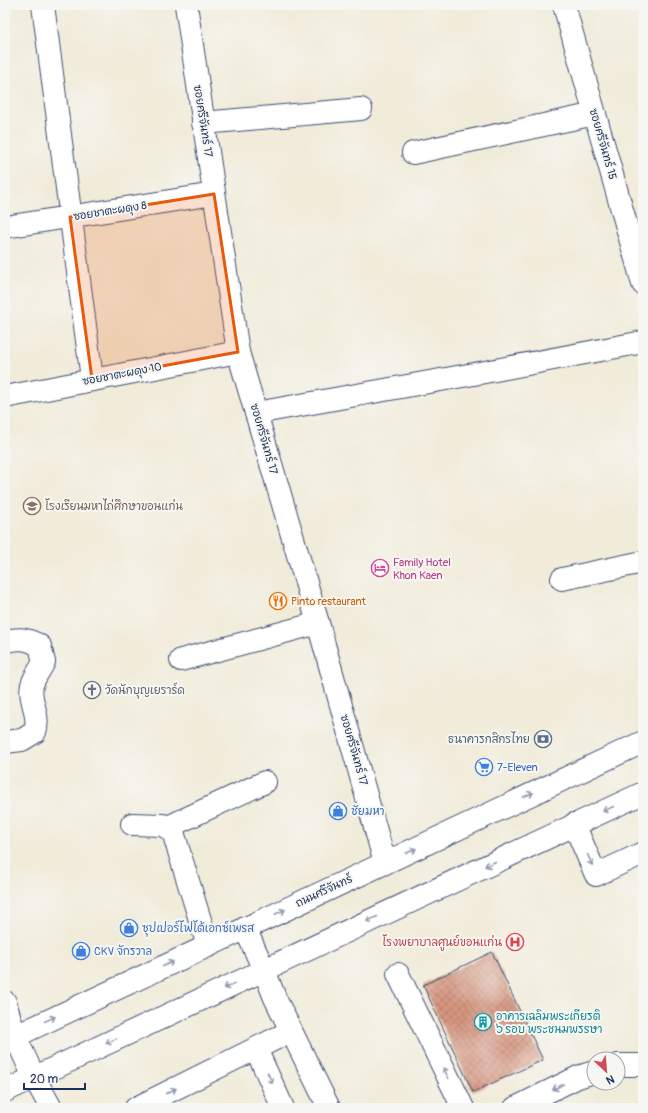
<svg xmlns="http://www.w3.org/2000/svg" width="648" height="1113" font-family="Pangolin,'Playpen Sans Thai',sans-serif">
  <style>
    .building { fill: url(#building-cross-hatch) }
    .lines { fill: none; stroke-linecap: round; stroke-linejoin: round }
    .minor-casing { stroke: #3b4b70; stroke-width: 24 }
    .major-casing { stroke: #3b4b70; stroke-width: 24 }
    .minor { stroke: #fff; stroke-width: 22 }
    .major { stroke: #fff; stroke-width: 22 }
    .oneway { stroke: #8d97ae }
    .marked { fill: #e8590c; fill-opacity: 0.2; stroke: #e8590c; stroke-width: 3; stroke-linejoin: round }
    .labels { text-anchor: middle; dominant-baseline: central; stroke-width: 4; stroke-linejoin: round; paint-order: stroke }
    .street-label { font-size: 11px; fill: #1b2f5e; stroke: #f6f6f2 }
    .education-label { font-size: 11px; fill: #785e54; stroke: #f6f6f2; text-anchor: start }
    .hotel-label { font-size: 11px; fill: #b23c85; stroke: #f6f6f2; text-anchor: start }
    .food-label { font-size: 11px; fill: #c56008; stroke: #f6f6f2; text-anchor: start }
    .worship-label { font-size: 11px; fill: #5b616d; stroke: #f6f6f2; text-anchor: start }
    .service-label { font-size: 11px; fill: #4e5e75; stroke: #f6f6f2; text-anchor: end }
    .shop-label { font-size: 11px; fill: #366cbe; stroke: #f6f6f2; text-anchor: start }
    .health-label { font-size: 11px; fill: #be3a42; stroke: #f6f6f2; text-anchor: end }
    .culture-label { font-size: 11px; fill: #0d838f; stroke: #f6f6f2; text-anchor: start }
  </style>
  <defs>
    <pattern id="building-cross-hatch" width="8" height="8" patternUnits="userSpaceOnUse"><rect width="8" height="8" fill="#d79680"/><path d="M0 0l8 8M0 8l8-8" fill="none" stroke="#ae7b6c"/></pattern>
  </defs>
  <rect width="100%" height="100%" fill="#f6f6f2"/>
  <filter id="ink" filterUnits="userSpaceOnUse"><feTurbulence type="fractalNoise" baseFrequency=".025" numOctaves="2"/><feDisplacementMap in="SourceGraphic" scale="8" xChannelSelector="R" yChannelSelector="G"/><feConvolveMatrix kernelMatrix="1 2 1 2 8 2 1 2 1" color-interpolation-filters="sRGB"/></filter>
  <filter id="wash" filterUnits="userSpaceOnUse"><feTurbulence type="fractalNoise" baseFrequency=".012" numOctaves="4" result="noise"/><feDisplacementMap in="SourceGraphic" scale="16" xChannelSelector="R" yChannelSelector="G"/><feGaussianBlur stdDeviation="0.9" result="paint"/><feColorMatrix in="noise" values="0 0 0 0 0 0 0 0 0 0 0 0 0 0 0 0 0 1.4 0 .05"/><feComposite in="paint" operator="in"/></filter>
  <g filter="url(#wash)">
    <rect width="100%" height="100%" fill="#f1ebd9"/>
    <g id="blocks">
      <!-- building -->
      <polygon class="building" points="492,952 543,1060 473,1092 423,985"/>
    </g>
  </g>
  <g filter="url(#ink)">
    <use href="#blocks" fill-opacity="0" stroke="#3b4b70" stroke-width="1"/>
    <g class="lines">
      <defs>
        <g id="minor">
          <polyline points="43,5 92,379"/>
          <polyline points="186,5 238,352 318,623 385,863"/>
          <polyline points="564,5 643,284"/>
          <polyline points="203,123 361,109"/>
          <polyline points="413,153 595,114"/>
          <polyline points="5,227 214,194"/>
          <polyline points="5,397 238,352"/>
          <polyline points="256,413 485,372 643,342"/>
          <polyline points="562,579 643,562"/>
          <path d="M5,641c14,-3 22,-3 35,5l4,16c-4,8 -10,15 -12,23 -4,15 9,30 3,47l-13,8 -17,2"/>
          <polyline points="181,660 318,623"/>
          <polyline points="132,824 163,825 173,832 208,946"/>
          <polyline points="574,824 596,875 643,853"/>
          <polyline points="168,827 265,782"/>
          <polyline points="264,970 275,998 329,1108"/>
          <polyline points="398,974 463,1108"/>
          <polyline points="5,1002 15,1036"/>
          <polyline points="256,1049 283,1108"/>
          <polyline points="618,1065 643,1065"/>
          <polyline points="34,1077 51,1108"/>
          <polyline points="136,1108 291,1031"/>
          <polyline points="515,1108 578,1077 594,1072"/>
        </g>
        <g id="major">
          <polyline points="245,928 264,970"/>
          <polyline points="15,1036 34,1077"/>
          <polyline points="5,1041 643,742"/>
          <polyline points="5,1091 643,793"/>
        </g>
      </defs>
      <!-- minor casing -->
      <use href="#minor" class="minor-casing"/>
      <!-- major casing -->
      <use href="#major" class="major-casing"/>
      <!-- minor -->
      <use href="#minor" class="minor"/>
      <!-- major -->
      <use href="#major" class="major"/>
    </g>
    <!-- one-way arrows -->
    <defs><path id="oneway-shaft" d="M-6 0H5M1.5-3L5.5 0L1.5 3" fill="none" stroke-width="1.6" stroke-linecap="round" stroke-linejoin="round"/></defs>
    <g class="oneway">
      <use href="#oneway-shaft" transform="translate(528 795) rotate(-25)"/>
      <use href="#oneway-shaft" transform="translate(608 809) rotate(155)"/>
      <use href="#oneway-shaft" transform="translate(411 851) rotate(-25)"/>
      <use href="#oneway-shaft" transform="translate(590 860) rotate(66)"/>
      <use href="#oneway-shaft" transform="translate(490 864) rotate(155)"/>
      <use href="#oneway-shaft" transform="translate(280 912) rotate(-25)"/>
      <use href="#oneway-shaft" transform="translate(372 919) rotate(155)"/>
      <use href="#oneway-shaft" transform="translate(168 964) rotate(-25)"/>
      <use href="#oneway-shaft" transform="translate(229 986) rotate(155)"/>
      <use href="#oneway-shaft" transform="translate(50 1019) rotate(-25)"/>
      <use href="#oneway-shaft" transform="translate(111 1041) rotate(155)"/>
      <use href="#oneway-shaft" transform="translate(446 1073) rotate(-116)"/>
      <use href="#oneway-shaft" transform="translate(270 1078) rotate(65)"/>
      <use href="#oneway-shaft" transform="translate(558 1087) rotate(154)"/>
      <use href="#oneway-shaft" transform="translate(171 1091) rotate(-26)"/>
    </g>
  </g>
  <!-- marked area -->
  <path class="marked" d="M214,194l24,158 -146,27 -22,-162z"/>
  <!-- icons -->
  <defs>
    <symbol id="school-ring" viewBox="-11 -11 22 22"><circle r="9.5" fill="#f6f6f2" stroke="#8d6e63" stroke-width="1.5"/><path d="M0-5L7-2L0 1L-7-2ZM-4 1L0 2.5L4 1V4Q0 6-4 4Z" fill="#8d6e63"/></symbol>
    <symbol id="hotel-ring" viewBox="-11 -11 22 22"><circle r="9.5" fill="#f6f6f2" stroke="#d1479c" stroke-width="1.5"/><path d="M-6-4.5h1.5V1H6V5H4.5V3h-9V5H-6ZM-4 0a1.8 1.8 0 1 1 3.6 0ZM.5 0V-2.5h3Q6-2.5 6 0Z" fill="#d1479c"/></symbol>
    <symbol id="restaurant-ring" viewBox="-11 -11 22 22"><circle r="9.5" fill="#f6f6f2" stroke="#e8710a" stroke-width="1.5"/><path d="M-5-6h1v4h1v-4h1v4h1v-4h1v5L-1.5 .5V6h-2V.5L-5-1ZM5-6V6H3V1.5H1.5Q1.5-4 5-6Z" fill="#e8710a"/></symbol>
    <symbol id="church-ring" viewBox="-11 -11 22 22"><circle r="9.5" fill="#f6f6f2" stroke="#6b7280" stroke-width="1.5"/><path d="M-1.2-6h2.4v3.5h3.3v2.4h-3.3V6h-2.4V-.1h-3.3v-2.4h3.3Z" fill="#6b7280"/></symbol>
    <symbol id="bank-ring" viewBox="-11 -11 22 22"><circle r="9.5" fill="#f6f6f2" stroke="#5c6f8a" stroke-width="1.5"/><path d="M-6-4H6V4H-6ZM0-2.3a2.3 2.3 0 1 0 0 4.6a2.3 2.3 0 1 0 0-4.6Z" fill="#5c6f8a"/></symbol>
    <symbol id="supermarket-ring" viewBox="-11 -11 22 22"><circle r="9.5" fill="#f6f6f2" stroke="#3f7fe0" stroke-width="1.5"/><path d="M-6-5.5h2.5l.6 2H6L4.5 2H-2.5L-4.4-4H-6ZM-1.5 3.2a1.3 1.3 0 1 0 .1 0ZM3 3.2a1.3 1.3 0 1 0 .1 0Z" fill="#3f7fe0"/></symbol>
    <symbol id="shop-ring" viewBox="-11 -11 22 22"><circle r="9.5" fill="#f6f6f2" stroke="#3f7fe0" stroke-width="1.5"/><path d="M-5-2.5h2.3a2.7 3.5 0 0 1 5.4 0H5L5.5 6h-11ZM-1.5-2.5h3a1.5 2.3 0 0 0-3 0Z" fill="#3f7fe0"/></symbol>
    <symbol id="hospital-ring" viewBox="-11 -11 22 22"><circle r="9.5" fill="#f6f6f2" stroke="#e0444e" stroke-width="1.5"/><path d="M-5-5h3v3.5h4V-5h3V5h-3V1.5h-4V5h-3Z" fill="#e0444e"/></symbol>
    <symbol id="building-ring" viewBox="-11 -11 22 22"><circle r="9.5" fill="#f6f6f2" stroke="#0f9aa8" stroke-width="1.5"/><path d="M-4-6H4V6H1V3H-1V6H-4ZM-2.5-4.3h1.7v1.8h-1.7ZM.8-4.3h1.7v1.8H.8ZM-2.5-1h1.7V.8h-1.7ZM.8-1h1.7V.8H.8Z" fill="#0f9aa8"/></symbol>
  </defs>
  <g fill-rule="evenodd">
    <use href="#school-ring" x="22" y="496" width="20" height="20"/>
    <use href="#hotel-ring" x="370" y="558" width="20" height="20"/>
    <use href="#restaurant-ring" x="268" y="591" width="20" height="20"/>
    <use href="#church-ring" x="82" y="680" width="20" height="20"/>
    <use href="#bank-ring" x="533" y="729" width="20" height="20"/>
    <use href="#supermarket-ring" x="474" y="757" width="20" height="20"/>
    <use href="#shop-ring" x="328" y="801" width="20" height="20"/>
    <use href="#shop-ring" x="119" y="918" width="20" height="20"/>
    <use href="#hospital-ring" x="505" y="932" width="20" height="20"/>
    <use href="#shop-ring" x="71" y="941" width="20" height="20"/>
    <use href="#building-ring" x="473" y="1012" width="20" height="20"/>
  </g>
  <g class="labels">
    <!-- street labels -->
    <g class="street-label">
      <text transform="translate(203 121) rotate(81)">ซอยศรีจันทร์ 17</text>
      <text transform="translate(603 144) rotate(74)">ซอยศรีจันทร์ 15</text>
      <text transform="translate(110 211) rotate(-9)">ซอยชาตะผดุง 8</text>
      <text transform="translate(122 374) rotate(-11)">ซอยชาตะผดุง 10</text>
      <text transform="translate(264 439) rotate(74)">ซอยศรีจันทร์ 17</text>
      <text transform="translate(354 750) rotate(74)">ซอยศรีจันทร์ 17</text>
      <text transform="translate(324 891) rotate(-25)">ถนนศรีจันทร์</text>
    </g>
    <!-- education labels -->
    <g class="education-label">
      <text x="45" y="506">โรงเรียนมหาไถ่ศึกษาขอนแก่น</text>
    </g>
    <!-- hotel labels -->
    <g class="hotel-label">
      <text x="393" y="562">Family Hotel<tspan x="393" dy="13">Khon Kaen</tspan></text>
    </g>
    <!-- food labels -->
    <g class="food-label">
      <text x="291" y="601">Pinto restaurant</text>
    </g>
    <!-- worship labels -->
    <g class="worship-label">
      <text x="105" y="690">วัดนักบุญเยราร์ด</text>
    </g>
    <!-- service labels -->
    <g class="service-label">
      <text x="530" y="739">ธนาคารกสิกรไทย</text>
    </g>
    <!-- shop labels -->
    <g class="shop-label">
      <text x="497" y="767">7-Eleven</text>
      <text x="351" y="811">ชัยมหา</text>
      <text x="142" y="928">ซุปเปอร์โฟโต้เอกซ์เพรส</text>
      <text x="94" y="951">CKV จักรวาล</text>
    </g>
    <!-- health labels -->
    <g class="health-label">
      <text x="502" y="942">โรงพยาบาลศูนย์ขอนแก่น</text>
    </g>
    <!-- culture labels -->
    <g class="culture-label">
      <text x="496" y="1016">อาคารเฉลิมพระเกียรติ<tspan x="496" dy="13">๖ รอบ พระชนมพรรษา</tspan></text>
    </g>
  </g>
  <!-- margin -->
  <rect width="648" height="1113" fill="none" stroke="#f6f6f2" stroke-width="20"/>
  <!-- north arrow -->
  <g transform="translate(606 1071) rotate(154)"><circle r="19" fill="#f6f6f2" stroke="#9ea6b7"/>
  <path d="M0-3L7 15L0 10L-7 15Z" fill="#d1495b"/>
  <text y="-6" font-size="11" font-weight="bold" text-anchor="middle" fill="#1b2f5e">N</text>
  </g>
  <!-- scale -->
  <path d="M24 1083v6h61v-6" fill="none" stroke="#1b2f5e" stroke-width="2"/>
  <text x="30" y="1083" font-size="12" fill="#1b2f5e" stroke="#f6f6f2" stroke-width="3" paint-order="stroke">20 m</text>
</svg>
